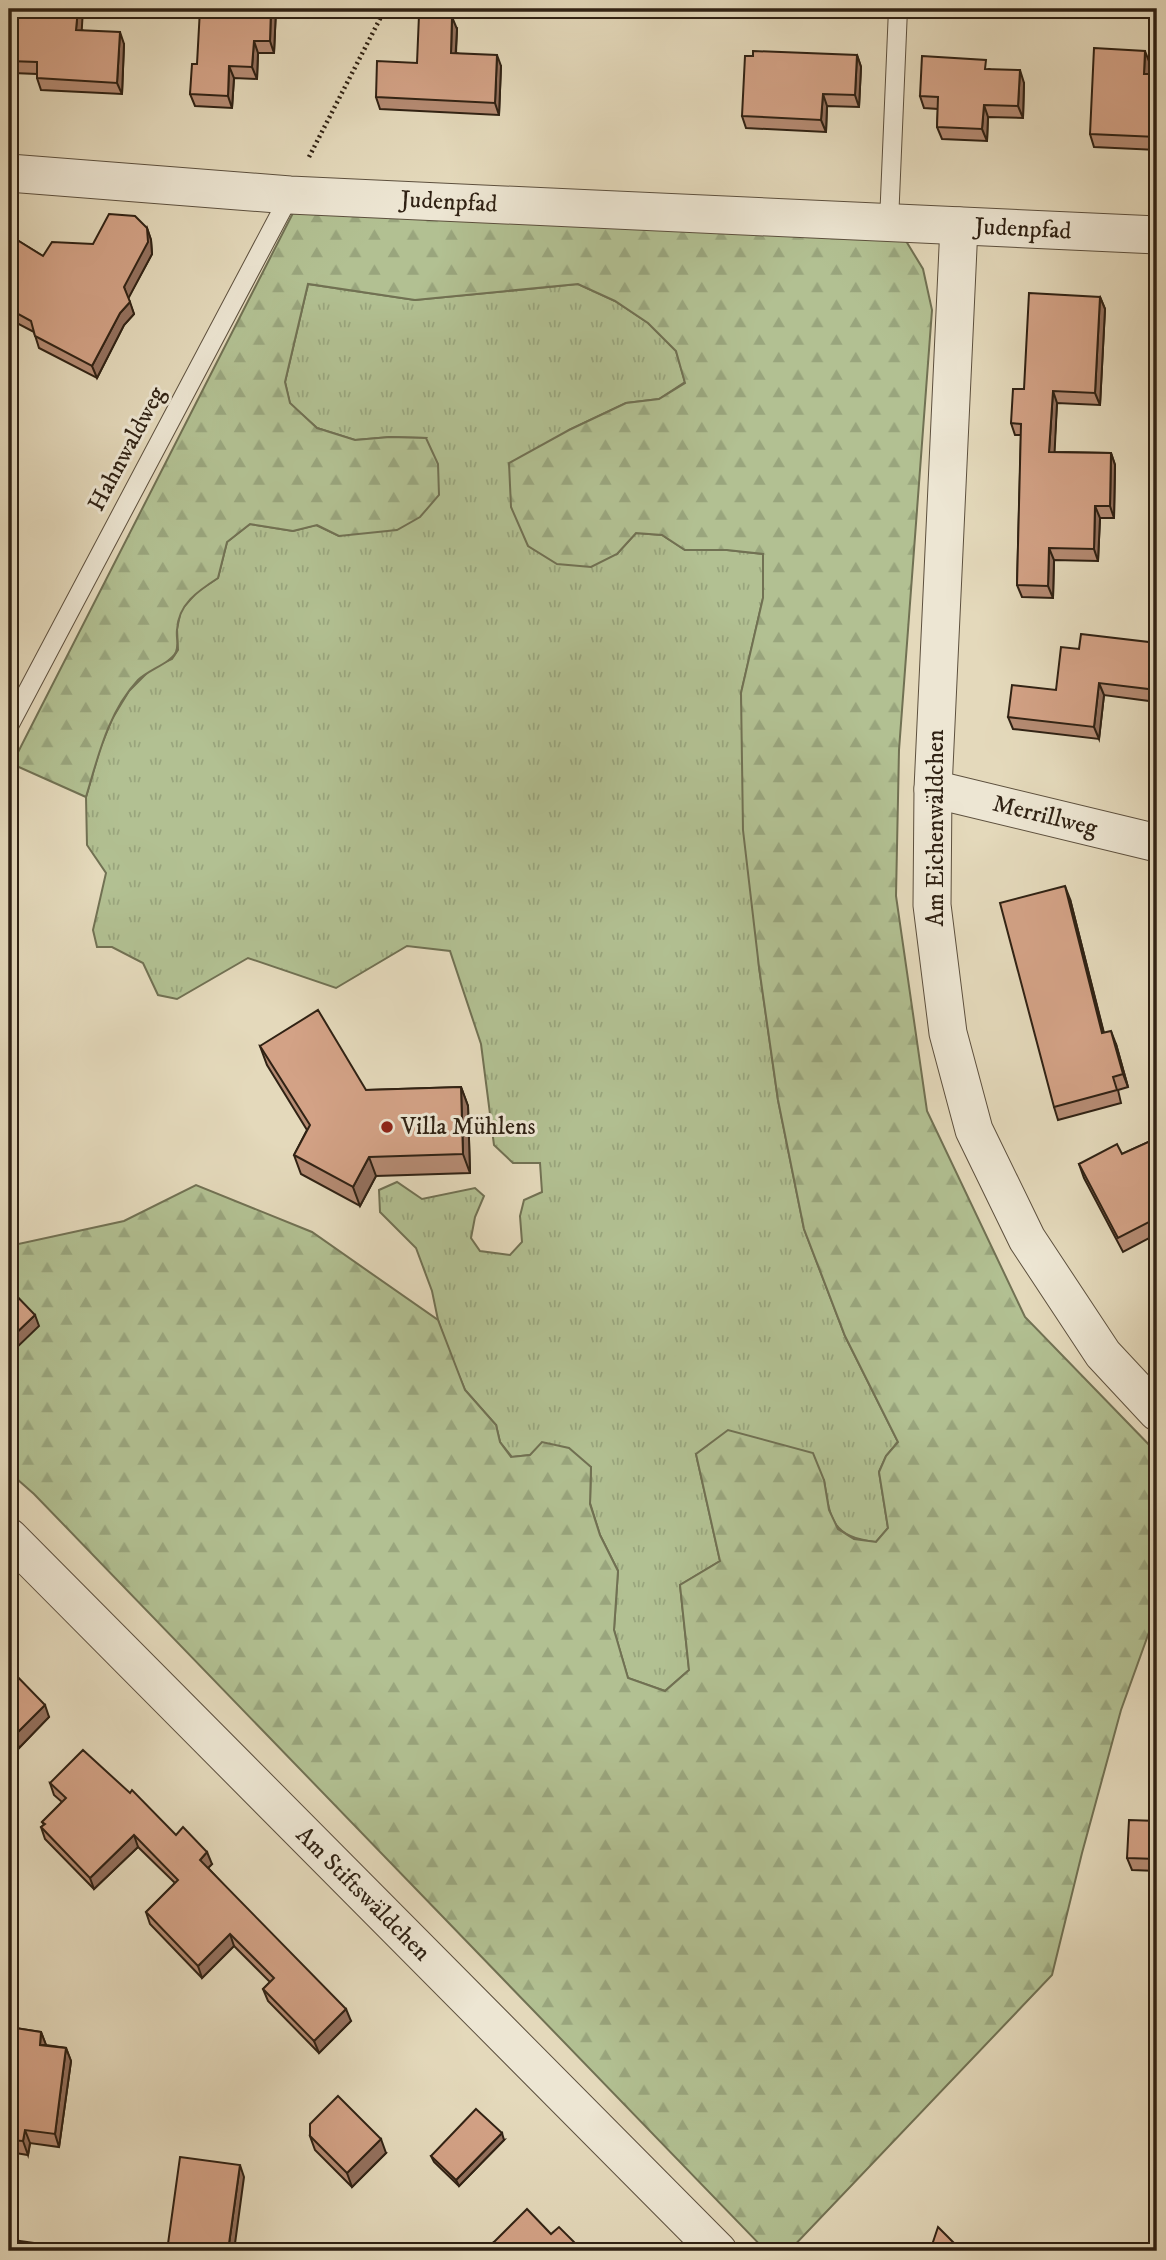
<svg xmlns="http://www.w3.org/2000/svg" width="1166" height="2260" font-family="'IM FELL DW Pica',serif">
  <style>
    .grass { fill: url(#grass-tufts); stroke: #717153; stroke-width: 2 }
    .forest { fill: url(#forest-firs); stroke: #717153; stroke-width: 2 }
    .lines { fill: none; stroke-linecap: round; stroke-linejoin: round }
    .lane-casing { stroke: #5d503e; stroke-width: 20 }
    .street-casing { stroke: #5d503e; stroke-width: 39 }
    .path { stroke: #302214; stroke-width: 4.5; stroke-dasharray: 2 3.5; stroke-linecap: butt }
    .lane { stroke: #ede6d3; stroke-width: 18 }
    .street { stroke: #ede6d3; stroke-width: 37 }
    .wall { fill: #b58b73; stroke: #302214; stroke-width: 2 }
    .shaded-wall { fill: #94715e; stroke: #302214; stroke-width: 2 }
    .building { fill: #d3a286; stroke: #302214; stroke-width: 2 }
    .poi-dot { fill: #8f2418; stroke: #ede6d3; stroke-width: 2.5 }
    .labels { text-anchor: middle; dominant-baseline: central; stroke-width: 6; stroke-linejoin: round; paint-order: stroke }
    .street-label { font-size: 24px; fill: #302214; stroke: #ede6d3 }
    .poi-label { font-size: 24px; fill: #302214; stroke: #ede6d3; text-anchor: start }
  </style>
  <defs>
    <pattern id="grass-tufts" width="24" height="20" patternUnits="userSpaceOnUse" patternTransform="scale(1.75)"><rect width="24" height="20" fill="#b2c092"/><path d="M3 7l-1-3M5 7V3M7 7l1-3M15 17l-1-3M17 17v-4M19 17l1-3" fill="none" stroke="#99a57d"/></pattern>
    <pattern id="forest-firs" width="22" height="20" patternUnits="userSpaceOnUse" patternTransform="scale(1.75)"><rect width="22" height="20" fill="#b2c092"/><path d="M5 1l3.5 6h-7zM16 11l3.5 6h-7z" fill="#99a57d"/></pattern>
  </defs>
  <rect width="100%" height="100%" fill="#e4d9bb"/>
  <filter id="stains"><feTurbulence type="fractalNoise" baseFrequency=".00286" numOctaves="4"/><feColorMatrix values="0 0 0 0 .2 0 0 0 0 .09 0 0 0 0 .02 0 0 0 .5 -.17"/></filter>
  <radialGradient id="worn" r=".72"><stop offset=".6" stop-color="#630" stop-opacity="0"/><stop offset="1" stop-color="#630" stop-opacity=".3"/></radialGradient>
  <!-- grass -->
  <path class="grass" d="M308,284l107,16 163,-16 37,17 33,22 28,28 9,31 -26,17 -33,4 -57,27 48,124 19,-21 26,2 23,15h42l36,4v44l-22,95 18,274 19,133 26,129 41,107 53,106 -12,14 -7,16 9,56 -12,14c-44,-5 -46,-22 -52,-62l-128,-26 24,107 -40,24 9,85 -24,21 -37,-13 -14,-48 4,-59 -18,-36 -10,-32 1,-36 -61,-12 -18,2 -12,-15 -4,-17 -31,-35 -18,-43 -9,-27 -6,-29 -16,-43 -36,-36 -1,-22 18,-8 25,17 53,-11 9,8 -9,21 -4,21 9,13 30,4 12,-13 -2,-26 4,-16 18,-8 -2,-29h-27l-19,-18 -13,-101 -31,-93 -43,-5 -71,42 -88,-30 -71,41 -19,-4 -15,-32 -31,-16h-15l-4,-17 13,-57 -19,-28 -1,-48 14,-48 12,-30 17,-28 23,-23 20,-9 6,-9 -1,-21 4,-19 16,-18 21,-14 9,-36 23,-18 43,7 23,-6 23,11 87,-98 -36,-1 -35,3 -38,-12 -27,-24 -5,-22z"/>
  <!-- forest -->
  <path class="forest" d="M293,213l613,28 17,28 9,41 -33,440 -3,146 31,215 98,206 132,136v157l-36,100 -39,143 -30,122 -263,276h-23l-732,-757 -25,-22v-226l115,-25 72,-36 116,47 126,88 27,70 31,35 4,17 11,15 19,-2 12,-13 27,6 22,19 -1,37 10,31 18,36 -4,59 14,48 37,13 24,-21 -9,-85 40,-24 -24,-107 32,-24 85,23 11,27 5,30 9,19 16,10 22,3 12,-14 -9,-56 7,-16 12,-14 -53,-106 -41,-107 -26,-129 -19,-133 -16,-137 -2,-137 22,-95v-44l-36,-4h-42l-23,-15 -26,-2 -19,21 -26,13 -34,-3 -29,-18 -17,-39 -2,-44 60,-33 57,-27 33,-4 26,-16 -9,-32 -28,-28 -33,-22 -37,-17 -163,16 -107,-16 -23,98 5,21 27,25 38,12 35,-3 36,1 12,26 1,31 -19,22 -23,13 -58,6 -22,-11 -24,6 -43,-7 -23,18 -9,36c-20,13 -40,26 -41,52 -1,7 2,15 -1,22 -5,11 -28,18 -38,28 -30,32 -40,77 -52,117l-74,-33z"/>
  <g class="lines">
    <defs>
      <g id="lane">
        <polyline points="889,222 898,9"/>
        <polyline points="9,726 290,195"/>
      </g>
      <g id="street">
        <polyline points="9,173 290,195 1157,235"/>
        <polyline points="959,226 933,789 932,905 948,1033 974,1130 1027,1239 1103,1354 1157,1412"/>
        <polyline points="933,789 1157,843"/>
        <polyline points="9,1537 718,2251"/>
      </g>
    </defs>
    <!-- lane casing -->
    <use href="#lane" class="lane-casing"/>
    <!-- street casing -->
    <use href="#street" class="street-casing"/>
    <!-- path -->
    <polyline class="path" points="309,157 385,9"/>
    <!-- lane -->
    <use href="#lane" class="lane"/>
    <!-- street -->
    <use href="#street" class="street"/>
  </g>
  <!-- wall -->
  <g class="wall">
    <polygon points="9,9 83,9 81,30 124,44 122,94 41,90 37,78 37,74 13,73 9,62"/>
    <polygon points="276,9 274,53 258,53 257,79 234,78 232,108 195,106 190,94 197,64"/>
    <polygon points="457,29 456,53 501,66 499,115 380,109 376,97"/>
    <polygon points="857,55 861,67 859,107 827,106 826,132 746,128 742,116"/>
    <polygon points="1150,64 1149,74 1157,74 1157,150 1094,147 1090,134"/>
    <polygon points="989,69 1024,83 1023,118 988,117 987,141 942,139 937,127 938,109 924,108 920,96"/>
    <polygon points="147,228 151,240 152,254 128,298 134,314 124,325 97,378 39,348 34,332 9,319 9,235 43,256 93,244"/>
    <polygon points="1100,297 1105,309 1100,405 1057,403 1054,452 1111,453 1115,465 1114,518 1100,518 1098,561 1054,560 1053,598 1022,597 1017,585 1021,435 1015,435 1011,423 1024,389"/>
    <polygon points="1157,643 1157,702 1104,695 1099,739 1013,729 1008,717 1056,690 1079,649"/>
    <polygon points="1070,899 1104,1033 1116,1044 1128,1087 1118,1090 1121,1103 1058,1120 1054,1107"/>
    <polygon points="260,1046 366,1090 461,1087 468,1106 470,1173 376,1176 360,1206 301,1174 294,1155 307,1130 267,1065"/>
    <polygon points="1157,1138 1157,1234 1123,1252 1084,1178 1079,1164 1122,1154"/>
    <polygon points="9,1668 49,1717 19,1748 16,1745 9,1751"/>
    <polygon points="50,1783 176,1835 212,1864 208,1868 351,2021 319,2053 268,2001 263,1989 270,1982 234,1946 202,1978 150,1924 146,1912 175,1883 138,1847 94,1889 45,1839 41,1827 44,1825 42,1822 62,1802 54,1795"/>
    <polygon points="1157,1821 1157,1871 1132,1870 1127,1858"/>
    <polygon points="9,2027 41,2032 46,2045 66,2048 71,2061 59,2147 30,2143 28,2155 9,2152"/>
    <polygon points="310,2136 386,2153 352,2187 315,2150"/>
    <polygon points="504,2140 459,2186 434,2162 431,2156"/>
    <polygon points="551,2234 583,2251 498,2251 494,2242"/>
  </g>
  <!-- shaded-wall -->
  <g class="shaded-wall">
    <polygon points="78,9 83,9 81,42 76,30"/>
    <polygon points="271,9 276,9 274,53 270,41"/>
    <polygon points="452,17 457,29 455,64 451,53"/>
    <polygon points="120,32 124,44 122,94 117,83"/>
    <polygon points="254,41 258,53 257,79 252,67"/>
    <polygon points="1145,51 1150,64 1148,87 1144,74"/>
    <polygon points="497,55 501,66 499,115 495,103"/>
    <polygon points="857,55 861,67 859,107 855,95"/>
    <polygon points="229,66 234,78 232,108 228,96"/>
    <polygon points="1020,70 1024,83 1023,118 1018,106"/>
    <polygon points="823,94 827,106 826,132 821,120"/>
    <polygon points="984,105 988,117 987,141 982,129"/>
    <polygon points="147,228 151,240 152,254 128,299 124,287"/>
    <polygon points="1100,297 1105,309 1100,405 1095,393"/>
    <polygon points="130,302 134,314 124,325 97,378 92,366 120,313"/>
    <polygon points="1053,391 1057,403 1054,464 1049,452"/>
    <polygon points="1111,453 1115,465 1114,518 1110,506"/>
    <polygon points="1095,506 1100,518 1098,561 1094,549"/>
    <polygon points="1049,548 1054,560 1053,598 1048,586"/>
    <polygon points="1099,683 1104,695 1099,739 1094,727"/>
    <polygon points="1065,886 1070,899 1107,1046 1102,1033"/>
    <polygon points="1111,1031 1116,1044 1128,1087 1123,1074"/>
    <polygon points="461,1087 468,1106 470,1173 463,1154"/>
    <polygon points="369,1157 376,1176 360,1206 353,1187"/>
    <polygon points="35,1315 39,1326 9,1355 9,1340"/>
    <polygon points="45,1705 49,1717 19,1748 15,1735"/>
    <polygon points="11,1732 16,1745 9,1751 9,1735"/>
    <polygon points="134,1835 138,1847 94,1889 90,1878"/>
    <polygon points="207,1852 212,1864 204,1872 200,1860"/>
    <polygon points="230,1934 234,1946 202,1978 198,1966"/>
    <polygon points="346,2009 351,2021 319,2053 314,2041"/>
    <polygon points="41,2032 46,2045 40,2045"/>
    <polygon points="66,2048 71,2061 59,2147 55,2134"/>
    <polygon points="25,2130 30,2143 28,2155 23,2141"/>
    <polygon points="502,2133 504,2140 459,2186 456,2180"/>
    <polygon points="381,2139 386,2153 352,2187 347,2173"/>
    <polygon points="240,2165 244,2177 234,2251 228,2251"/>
  </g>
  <!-- building -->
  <g class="building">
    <polygon points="9,9 78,9 76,30 120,32 117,83 37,78 37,62 9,61"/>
    <polygon points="200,9 271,9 270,41 254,41 252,67 229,66 228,96 190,94 192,64 197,64"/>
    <polygon points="419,15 452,17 451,53 497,55 495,103 376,97 377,61 417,63"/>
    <polygon points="1094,48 1145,51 1144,74 1157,74 1157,137 1090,134"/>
    <polygon points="753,51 857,55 855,95 823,94 821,120 742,116 745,56 753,56"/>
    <polygon points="922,56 986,60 985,69 1020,70 1018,106 984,105 982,129 937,127 938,97 920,96"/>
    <polygon points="109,214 135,216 147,228 148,242 124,287 130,302 120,313 92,366 35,336 31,321 9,309 9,235 43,256 52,242 93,244"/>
    <polygon points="1029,293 1100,297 1095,393 1053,391 1049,452 1111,453 1110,506 1095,506 1094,549 1049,548 1048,586 1017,585 1021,424 1011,423 1013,389 1024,389"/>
    <polygon points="1081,634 1157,643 1157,690 1099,683 1094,727 1008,717 1012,685 1056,690 1061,647 1079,649"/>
    <polygon points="1065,886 1102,1033 1111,1031 1123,1074 1113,1077 1117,1090 1054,1107 1000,903"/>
    <polygon points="318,1010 366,1090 461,1087 463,1154 369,1157 353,1187 294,1155 310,1125 260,1046"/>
    <polygon points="1157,1138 1157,1218 1118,1238 1079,1164 1117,1144 1122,1154"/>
    <polygon points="9,1288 35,1315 9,1340"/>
    <polygon points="9,1668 45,1705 15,1735 11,1732 9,1735"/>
    <polygon points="83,1750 130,1793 132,1790 176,1835 183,1827 207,1852 200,1860 346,2009 314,2041 263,1989 274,1978 230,1934 198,1966 146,1912 178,1880 134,1835 90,1878 41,1827 45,1824 42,1822 66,1798 50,1783"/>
    <polygon points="1129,1820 1157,1821 1157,1859 1127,1858"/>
    <polygon points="9,2027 41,2032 40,2045 66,2048 55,2134 25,2130 23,2141 9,2140"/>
    <polygon points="338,2096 381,2139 347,2173 310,2136 310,2124"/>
    <polygon points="476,2109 502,2133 456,2180 431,2156"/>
    <polygon points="180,2157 240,2165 228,2251 167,2251"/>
    <polygon points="527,2209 551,2234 559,2227 583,2251 504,2251 494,2242"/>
    <polygon points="938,2227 962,2251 930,2251"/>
    <polygon points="13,2240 84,2250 84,2251 9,2251 9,2243 12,2244"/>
  </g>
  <!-- markers -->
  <circle class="poi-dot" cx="387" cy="1127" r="7"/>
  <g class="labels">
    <!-- street labels -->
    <g class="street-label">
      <text transform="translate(449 202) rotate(3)">Judenpfad</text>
      <text transform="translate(1023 229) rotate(3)">Judenpfad</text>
      <text transform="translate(127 449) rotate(-62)">Hahnwaldweg</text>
      <text transform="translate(1045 816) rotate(14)">Merrillweg</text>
      <text transform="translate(936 828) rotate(-90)">Am Eichenwäldchen</text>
      <text transform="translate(363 1894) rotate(45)">Am Stiftswäldchen</text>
    </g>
    <!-- poi labels -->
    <g class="poi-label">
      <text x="401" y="1127">Villa Mühlens</text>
    </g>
  </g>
  <!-- margin -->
  <rect width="1166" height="2260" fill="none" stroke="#e4d9bb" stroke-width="35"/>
  <rect x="10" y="10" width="1145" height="2239" fill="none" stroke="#302214" stroke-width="3.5"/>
  <rect x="18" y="18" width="1131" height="2225" fill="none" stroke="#302214" stroke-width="2"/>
  <rect width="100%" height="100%" filter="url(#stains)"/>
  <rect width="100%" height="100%" fill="url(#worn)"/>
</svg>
